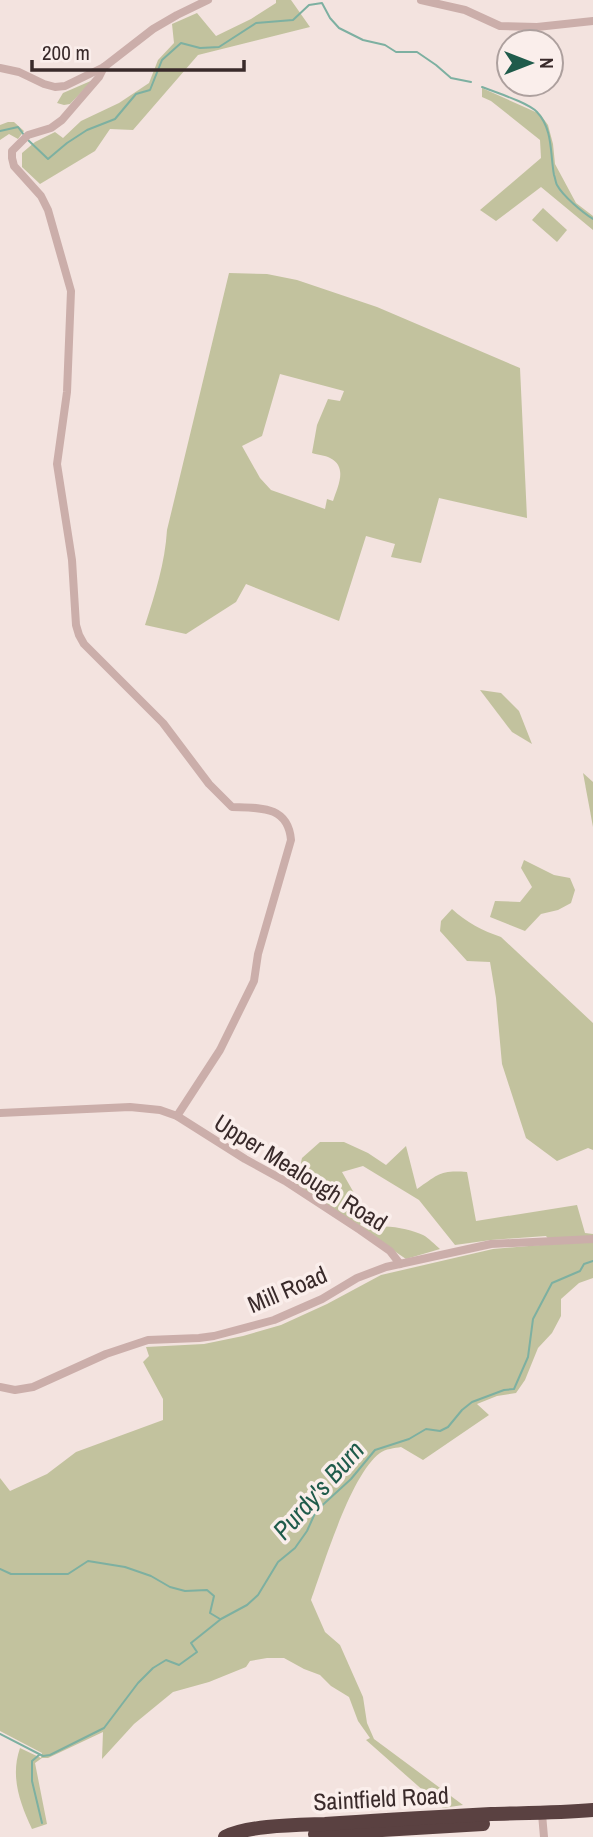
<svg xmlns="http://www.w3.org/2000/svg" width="593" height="1837" font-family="'Archivo Narrow',sans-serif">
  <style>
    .green { fill: #c2c29e; fill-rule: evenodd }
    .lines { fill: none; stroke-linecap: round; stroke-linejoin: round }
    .stream { stroke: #7db0a1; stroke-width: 2 }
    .street { stroke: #cbaeaa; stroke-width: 8 }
    .highway { stroke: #5a4141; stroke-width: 14 }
    .labels { text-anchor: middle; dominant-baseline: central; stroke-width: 7; stroke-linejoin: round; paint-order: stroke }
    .street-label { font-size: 24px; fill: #392a2a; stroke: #faeeeb }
    .water-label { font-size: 26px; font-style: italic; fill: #1f5b4b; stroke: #faeeeb }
  </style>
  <rect width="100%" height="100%" fill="#f3e3df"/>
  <!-- green -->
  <g class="green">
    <polygon points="276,0 291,0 310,27 198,55 133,130 110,129 95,151 40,184 22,167 22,153 35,142 55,132 63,138 81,121 119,103 149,83 158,60 174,43 172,24 197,13 216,36 251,19 276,3"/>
    <polygon points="93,80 70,104 64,105 57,103 63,93"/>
    <polygon points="482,88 540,114 548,125 553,144 555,164 576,203 593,216 593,230 541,187 496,221 480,210 541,158 540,140 491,101 482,97"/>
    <polygon points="8,122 14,122 24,131 18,139 9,134 0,140 0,125"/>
    <polygon points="543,208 567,230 557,242 532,220"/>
    <path d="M229,273l38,1 30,6 80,27 143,61 7,150 -88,-20 -18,65 -30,-6 4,-13 -29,-8 -27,85 -93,-37 -10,18 -50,32 -41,-9c10,-31 20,-62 22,-95zM280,374l64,17 -4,10 -12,-2 -11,26 -5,28c6,2 13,2 18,5 18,9 8,28 3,43l-6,-2 -2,10 -54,-19 -11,-12 -18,-32 20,-10z"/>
    <polygon points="480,690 501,693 519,711 532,744 512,732"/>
    <polygon points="583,773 593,782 593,827"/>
    <polygon points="524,860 554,875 570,878 575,890 571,903 558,910 541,914 525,931 490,917 495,901 520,902 532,887 521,868"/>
    <path d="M452,909c14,13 31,22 49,28l92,86v127l-5,-2 -31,13 -31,-23 -24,-74 -6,-66 -6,-36 -23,-1 -27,-30 1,-10z"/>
    <path d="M320,1142h24l24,11 18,12 20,-19 11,43c22,-15 23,-19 50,-17l9,49 101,-16 8,28 8,1v44l-14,5 -18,16v17l-9,17 -14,15 -13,32 -9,13 -19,3 -20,8 12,11 -66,45 -22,-13c-6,1 -16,2 -21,6 -29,21 -56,111 -69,147l14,32 15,13 23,52 4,26 7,16 89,66 -20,3 -77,-68 4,-2 -12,-17 -9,-24 -18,-11 -11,-11 -16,-6 -20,-11h-17l-17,3 -4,6 -37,15 -36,10 -39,32 -32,35 1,-27 -55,26h-6l-7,5 12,61 -15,5c-12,-26 -22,-52 -12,-81l21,10 1,-5 -42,-22v-253l10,13 37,-17 29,-22 87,-32v-21l-20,-37 6,-6 -3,-9 58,-3 39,-8 38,-11 46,-21 54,-29 112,-26 59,-5 -6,-8 -55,4 -36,5 -36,-45 -56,-34 -21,6 24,42 -6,11 9,5c12,-8 41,-1 54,5 6,3 12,10 17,14l-34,10 -110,-75 6,-26z"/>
  </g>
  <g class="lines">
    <!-- stream -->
    <g class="stream">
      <path d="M482,87c15,6 45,15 55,25 16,17 13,41 17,63 1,2 2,9 3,10 6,11 25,27 36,34"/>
      <polyline points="0,131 18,127 24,135"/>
      <polyline points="27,139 48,159 67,143 87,130 115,119 136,94 150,90 162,60 181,43 200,48 219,47 256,23 293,20 309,5 322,3 330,18 339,28 363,40 385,45 396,52 417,52 436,65 451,78 471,82"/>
      <polyline points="0,1569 11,1574 68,1574 88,1561 125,1567 151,1576 170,1587 185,1591 207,1590 214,1596 210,1613 220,1619"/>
      <polyline points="0,1734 43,1756 50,1755 104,1728 138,1683 153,1668 166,1660 179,1665 197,1652 191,1643 221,1619 247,1605 258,1595 278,1562 295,1548 307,1531 316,1511 351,1479 375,1450 409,1439 426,1429 440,1431 448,1427 462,1410 472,1402 504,1390 514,1389 528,1357 533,1319 552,1283 580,1271 584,1264 593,1261"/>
      <polyline points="39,1755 32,1761 32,1781 42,1823"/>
    </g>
    <!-- street -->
    <g class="street">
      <polyline points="421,0 465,10 500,26 537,27 593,21"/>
      <path d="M104,67l-5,10 -37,43 -11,8 -23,7 -16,16v7l2,8 27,30 7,14 23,81 -4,101 -10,72 15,96 4,65 3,10 5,9 79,79 46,61 23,23c27,1 56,-2 59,33l-33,114 -4,27 -34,69 -43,66"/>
      <polyline points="0,68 19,72 44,84 55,87 65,86 104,67 153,29 177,15 208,0"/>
      <polyline points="0,1113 130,1107 160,1110 177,1116 245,1159 285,1181 360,1230 390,1251 400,1264"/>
      <polyline points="0,1387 15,1390 33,1387 106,1354 148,1340 199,1338 214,1336 274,1320 322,1299 357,1278 386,1267 491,1244 593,1239"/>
      <polyline points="542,1814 544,1837"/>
    </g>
    <!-- highway -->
    <g class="highway">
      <polyline points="315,1834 483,1824"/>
      <path d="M225,1837c23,-12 74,-12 100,-13 56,-4 111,-7 166,-10 34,-1 68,-1 102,-4"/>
    </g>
  </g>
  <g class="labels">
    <!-- street labels -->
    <g class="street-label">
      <text transform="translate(301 1172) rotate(32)">Upper Mealough Road</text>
      <text transform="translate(287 1289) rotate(-23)">Mill Road</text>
      <text transform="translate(381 1798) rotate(-3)">Saintfield Road</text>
    </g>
    <!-- water labels -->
    <g class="water-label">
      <text transform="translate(318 1490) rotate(-48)">Purdy's Burn</text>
    </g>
  </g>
  <!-- north arrow -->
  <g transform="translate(530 63) rotate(90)"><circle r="33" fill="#faeeeb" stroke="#ada09e" stroke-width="2"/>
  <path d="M0-5L12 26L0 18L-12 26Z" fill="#1f5b4b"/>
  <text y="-10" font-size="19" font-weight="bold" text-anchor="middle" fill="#392a2a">N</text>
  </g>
  <!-- scale -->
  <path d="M32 60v10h212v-10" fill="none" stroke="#392a2a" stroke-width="3.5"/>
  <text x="42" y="60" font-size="21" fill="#392a2a" stroke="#faeeeb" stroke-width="5" paint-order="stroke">200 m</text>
</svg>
